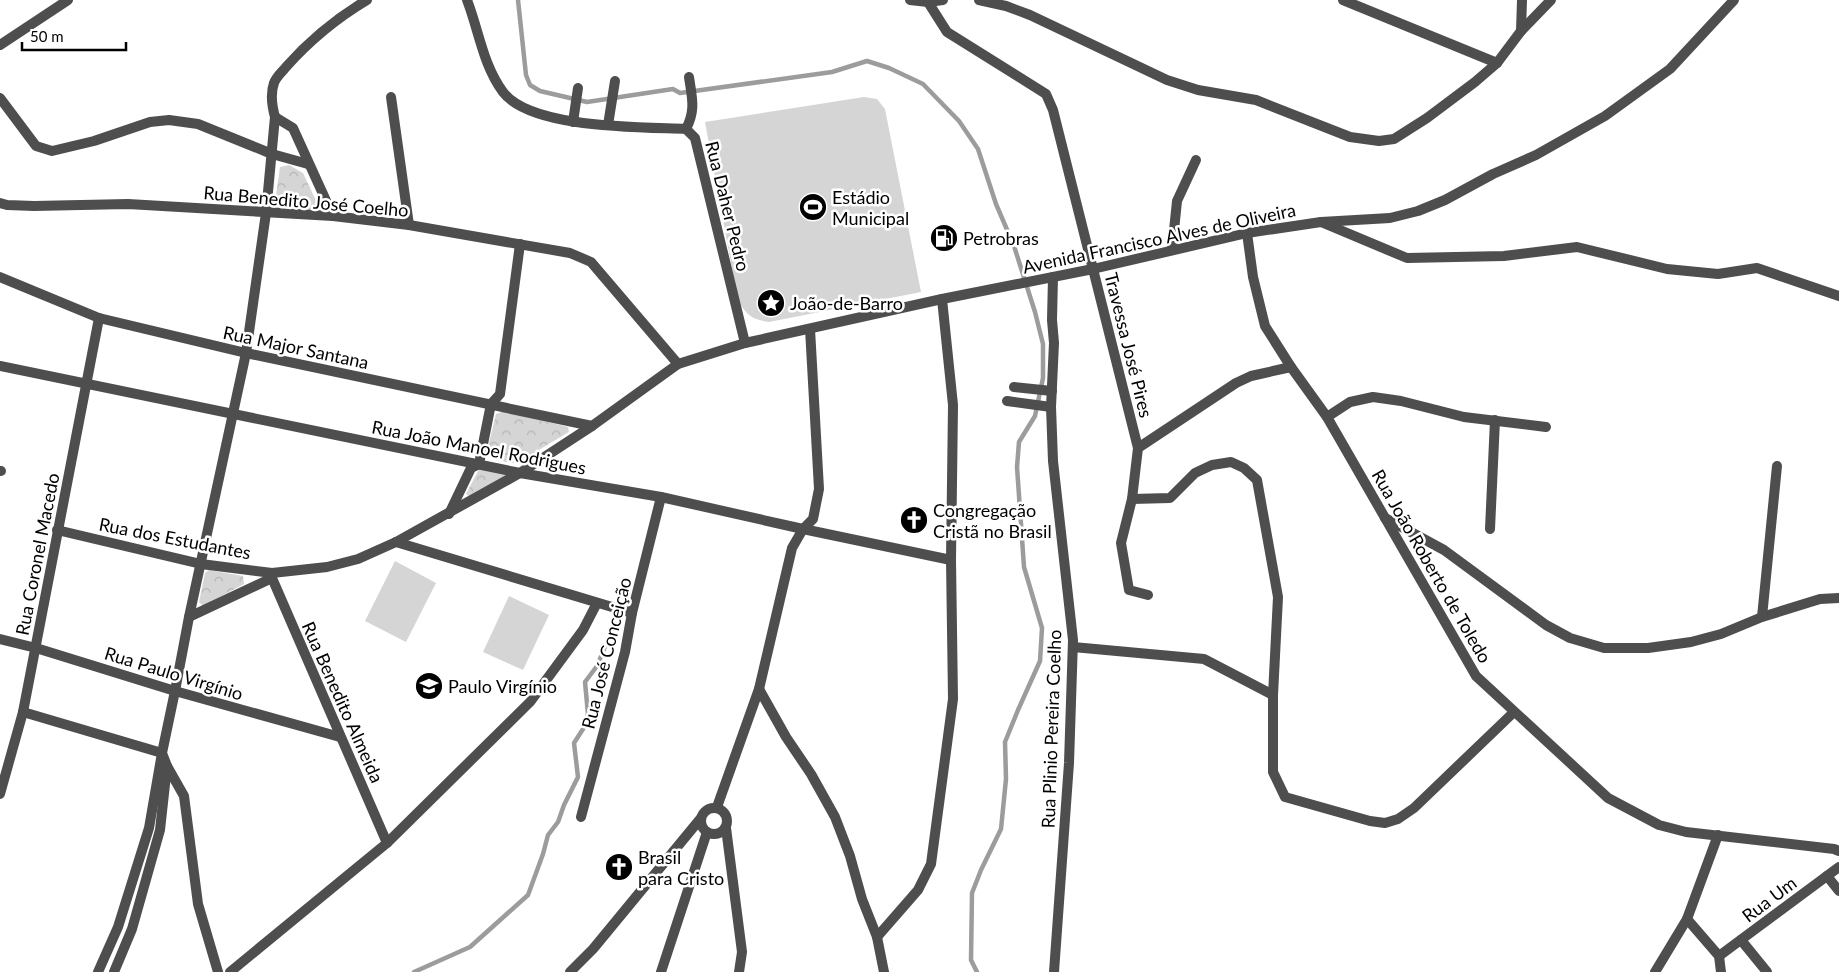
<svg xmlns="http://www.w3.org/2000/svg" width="1839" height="972" font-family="Lato,sans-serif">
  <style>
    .green { fill: #d5d5d5 }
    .park { fill: url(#park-crowns) }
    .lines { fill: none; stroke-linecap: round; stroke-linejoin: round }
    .stream { stroke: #9c9c9c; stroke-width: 4.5 }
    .pedestrian { stroke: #4e4e4e; stroke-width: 10 }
    .minor { stroke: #4e4e4e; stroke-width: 10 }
    .tertiary { stroke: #4e4e4e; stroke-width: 10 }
    .labels { text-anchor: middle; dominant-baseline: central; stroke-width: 5; stroke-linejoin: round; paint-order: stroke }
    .poi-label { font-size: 18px; fill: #000; stroke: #fff; text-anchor: start }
    .street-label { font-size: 18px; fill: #000; stroke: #fff }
  </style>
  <defs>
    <pattern id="park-crowns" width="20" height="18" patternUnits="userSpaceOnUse" patternTransform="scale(1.25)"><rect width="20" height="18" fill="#d5d5d5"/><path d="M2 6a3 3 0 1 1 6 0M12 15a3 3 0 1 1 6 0" fill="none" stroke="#b5b5b5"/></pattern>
  </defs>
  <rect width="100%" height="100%" fill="#fff"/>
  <!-- green -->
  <g class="green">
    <path d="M864,97l13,2 8,10 36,183 -152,30c-18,-3 -21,-6 -31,-21l-33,-179z"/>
    <polygon points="395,561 436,583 406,642 365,621"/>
    <polygon points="509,596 549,615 523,670 483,652"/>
  </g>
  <!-- park -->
  <g class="park">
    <polygon points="289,165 303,173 318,205 316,210 279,207 275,203 280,167"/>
    <polygon points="505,411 568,427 569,432 517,463 506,462 494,458 490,454 488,447 496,414"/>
    <polygon points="481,468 504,474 505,476 470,497 466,494 478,471"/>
    <polygon points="209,570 243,576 244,584 203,606 199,602 205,573"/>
  </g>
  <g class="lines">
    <!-- stream -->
    <g class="stream">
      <polyline points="518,0 526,75 530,85 540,91 587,102 673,89 680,93 832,72 867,61 889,68 923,84 959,121 978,149 996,204 1014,246 1035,312 1043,344 1043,378 1035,416 1019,442 1017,467 1024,567 1042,628 1040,661 1018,710 1005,742 1006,779 1001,829 981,870 972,893 971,960 977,972"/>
      <polyline points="414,972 470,947 528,895 543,854 548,835 558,822 564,805 578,777 574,743 583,729 588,714 585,682 597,666 609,637"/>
    </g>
    <!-- pedestrian -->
    <polyline class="pedestrian" points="0,471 1,471"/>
    <!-- minor -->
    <g class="minor">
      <polyline points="910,0 928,2 943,0"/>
      <polyline points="979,0 1006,6 1030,15 1167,80 1198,90 1256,100 1350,137 1379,141 1394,139 1427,118 1475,82 1497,63 1521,31 1551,0"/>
      <polyline points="1343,0 1497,63"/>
      <polyline points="928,2 947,32 1046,94 1053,110 1138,448 1132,499 1121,543 1129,590 1148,595"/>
      <polyline points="1521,31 1522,0"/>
      <polyline points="0,45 68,0"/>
      <polyline points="391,97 409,225"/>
      <polyline points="0,98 36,146 52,151 94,141 150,122 169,120 198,124 272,154 308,164"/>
      <polyline points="275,117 293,128 333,216"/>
      <polyline points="573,122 578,88"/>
      <polyline points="608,125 615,81"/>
      <path d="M686,129c10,-19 6,-31 3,-52"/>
      <polyline points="0,203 7,205 34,206 128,204 333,216 409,225 570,253 591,262 678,364"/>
      <polyline points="1321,222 1407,258 1504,256 1577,247 1667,269 1718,274 1757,268 1839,296"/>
      <polyline points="1247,233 1253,277 1265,326 1291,367 1327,417 1476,676 1608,798 1659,825 1686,832 1834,849 1839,851"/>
      <polyline points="1172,250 1177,201 1196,160"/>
      <polyline points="0,277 99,318 246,353 592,426"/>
      <polyline points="1053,277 1052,320 1054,343 1051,407 1053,461 1073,640 1069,763 1054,972"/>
      <polyline points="1014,387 1052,391"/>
      <polyline points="1007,401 1051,407"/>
      <polyline points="1327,417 1350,402 1373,397 1401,401 1464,417 1546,427"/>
      <polyline points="1138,448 1236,383 1251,376 1291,367"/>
      <polyline points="1132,499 1170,498 1195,473 1212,465 1231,462 1244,468 1257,480 1278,597 1273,695 1273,772 1285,797 1370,821 1385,823 1398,819 1414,808 1514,712"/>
      <polyline points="449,514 471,468 479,464 491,404 500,394 520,244"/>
      <polyline points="1385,518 1444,550 1546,625 1570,638 1604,648 1648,648 1691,642 1721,634 1762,617 1820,599 1839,598"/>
      <polyline points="1490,529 1495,420"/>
      <polyline points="57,530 201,564 272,573 327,567 358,559 396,542 520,473 661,497 803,529 951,560"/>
      <polyline points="396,542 632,613"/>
      <polyline points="272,573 272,578 387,843"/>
      <polyline points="189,617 272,578"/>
      <polyline points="1762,617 1777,466"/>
      <polyline points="0,639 36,648 175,691 340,737"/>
      <polyline points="1073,647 1204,659 1273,695"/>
      <polyline points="759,689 786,737 811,774 835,817 850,856 862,899 877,937 884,972"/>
      <polyline points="23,712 162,753 149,828 118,927 98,972"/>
      <polyline points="167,766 184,796 198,904 218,972"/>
      <polyline points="0,794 23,712 99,318"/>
      <polyline points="581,817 625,652 632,613 661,497"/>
      <polyline points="726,828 742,952 739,972"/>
      <polyline points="1827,876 1839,891"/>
      <polyline points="1687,919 1719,956 1721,972"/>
      <polyline points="877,937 918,890 931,864 953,699 951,560 953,405 942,299"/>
      <polyline points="1741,940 1767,972"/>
      <polyline points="1719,956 1839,867"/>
      <path d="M114,972l18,-43 28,-99 7,-64 -5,-13 13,-62 14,-74 57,-264 20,-140 9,-96c-3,-11 -5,-23 -1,-34 2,-6 8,-11 12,-16 23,-26 51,-49 81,-67"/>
      <polyline points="230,972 387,843 530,702 583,630 597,603"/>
      <polyline points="570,972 593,949 701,818"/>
      <polyline points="1655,972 1687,919 1718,835"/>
    </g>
    <!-- tertiary -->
    <g class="tertiary">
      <path d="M467,0c12,31 16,65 36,92 28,37 139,35 183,37l9,9 50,205"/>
      <polyline points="0,366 520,473 592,426 678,364 745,343 942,299 1093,269 1247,233 1321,222 1390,218 1418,211 1445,200 1493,174 1536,155 1605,116 1670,69 1734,0"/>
      <polyline points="717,807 759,689 792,548 803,529 813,519 819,489 810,329"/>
      <circle cx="714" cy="821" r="13"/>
      <polyline points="661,972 707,832"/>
    </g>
  </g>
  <!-- icons -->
  <defs>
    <symbol id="stadium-disc" viewBox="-11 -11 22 22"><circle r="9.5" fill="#000" stroke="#fff"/><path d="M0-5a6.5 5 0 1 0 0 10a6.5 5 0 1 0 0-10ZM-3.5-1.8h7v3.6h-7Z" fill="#fff"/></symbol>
    <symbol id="fuel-disc" viewBox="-11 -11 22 22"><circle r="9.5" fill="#000" stroke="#fff"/><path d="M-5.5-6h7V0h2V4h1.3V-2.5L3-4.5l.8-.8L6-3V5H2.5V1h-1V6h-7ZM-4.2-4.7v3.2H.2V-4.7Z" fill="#fff"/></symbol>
    <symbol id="sight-disc" viewBox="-11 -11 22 22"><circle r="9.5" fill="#000" stroke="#fff"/><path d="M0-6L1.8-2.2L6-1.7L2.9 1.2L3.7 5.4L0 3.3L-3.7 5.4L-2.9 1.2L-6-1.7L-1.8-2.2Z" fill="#fff"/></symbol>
    <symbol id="church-disc" viewBox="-11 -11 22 22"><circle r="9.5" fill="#000" stroke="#fff"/><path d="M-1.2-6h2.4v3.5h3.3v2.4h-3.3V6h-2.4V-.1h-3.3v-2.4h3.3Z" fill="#fff"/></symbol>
    <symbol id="school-disc" viewBox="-11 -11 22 22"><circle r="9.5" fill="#000" stroke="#fff"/><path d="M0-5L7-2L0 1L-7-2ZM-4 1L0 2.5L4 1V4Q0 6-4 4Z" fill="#fff"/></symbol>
  </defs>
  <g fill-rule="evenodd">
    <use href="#stadium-disc" x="797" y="191" width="32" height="32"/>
    <use href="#fuel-disc" x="928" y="222" width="32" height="32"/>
    <use href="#sight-disc" x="755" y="287" width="32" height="32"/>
    <use href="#church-disc" x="898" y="504" width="32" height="32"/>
    <use href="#school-disc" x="413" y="670" width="32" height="32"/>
    <use href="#church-disc" x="603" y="851" width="32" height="32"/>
  </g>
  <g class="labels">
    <!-- poi labels -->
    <g class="poi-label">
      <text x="832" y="197">Estádio<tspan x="832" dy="21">Municipal</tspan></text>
      <text x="963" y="238">Petrobras</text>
      <text x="790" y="303">João-de-Barro</text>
      <text x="933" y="510">Congregação<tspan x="933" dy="21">Cristã no Brasil</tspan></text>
      <text x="448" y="686">Paulo Virgínio</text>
      <text x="638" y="857">Brasil<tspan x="638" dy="21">para Cristo</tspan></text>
    </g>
    <!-- street labels -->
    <g class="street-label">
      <text transform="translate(306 201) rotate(5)">Rua Benedito José Coelho</text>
      <text transform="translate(728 206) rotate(76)">Rua Daher Pedro</text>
      <text transform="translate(1159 238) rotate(-12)">Avenida Francisco Alves de Oliveira</text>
      <text transform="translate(1129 345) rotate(76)">Travessa José Pires</text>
      <text transform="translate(296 347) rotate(12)">Rua Major Santana</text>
      <text transform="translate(479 447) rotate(11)">Rua João Manoel Rodrigues</text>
      <text transform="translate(175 538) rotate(11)">Rua dos Estudantes</text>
      <text transform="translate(37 554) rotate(-79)">Rua Coronel Macedo</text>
      <text transform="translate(1432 566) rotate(60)">Rua João Roberto de Toledo</text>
      <text transform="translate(606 653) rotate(-76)">Rua José Conceição</text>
      <text transform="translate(174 673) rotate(17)">Rua Paulo Virgínio</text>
      <text transform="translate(343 702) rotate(66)">Rua Benedito Almeida</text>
      <text transform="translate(1051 729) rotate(-88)">Rua Plinio Pereira Coelho</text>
      <text transform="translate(1769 899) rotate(-37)">Rua Um</text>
    </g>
  </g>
  <!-- scale -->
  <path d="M22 42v8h104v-8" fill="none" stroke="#000000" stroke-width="2.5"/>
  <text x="30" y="42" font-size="15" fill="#000000" stroke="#ffffff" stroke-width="4" paint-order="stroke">50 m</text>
</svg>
